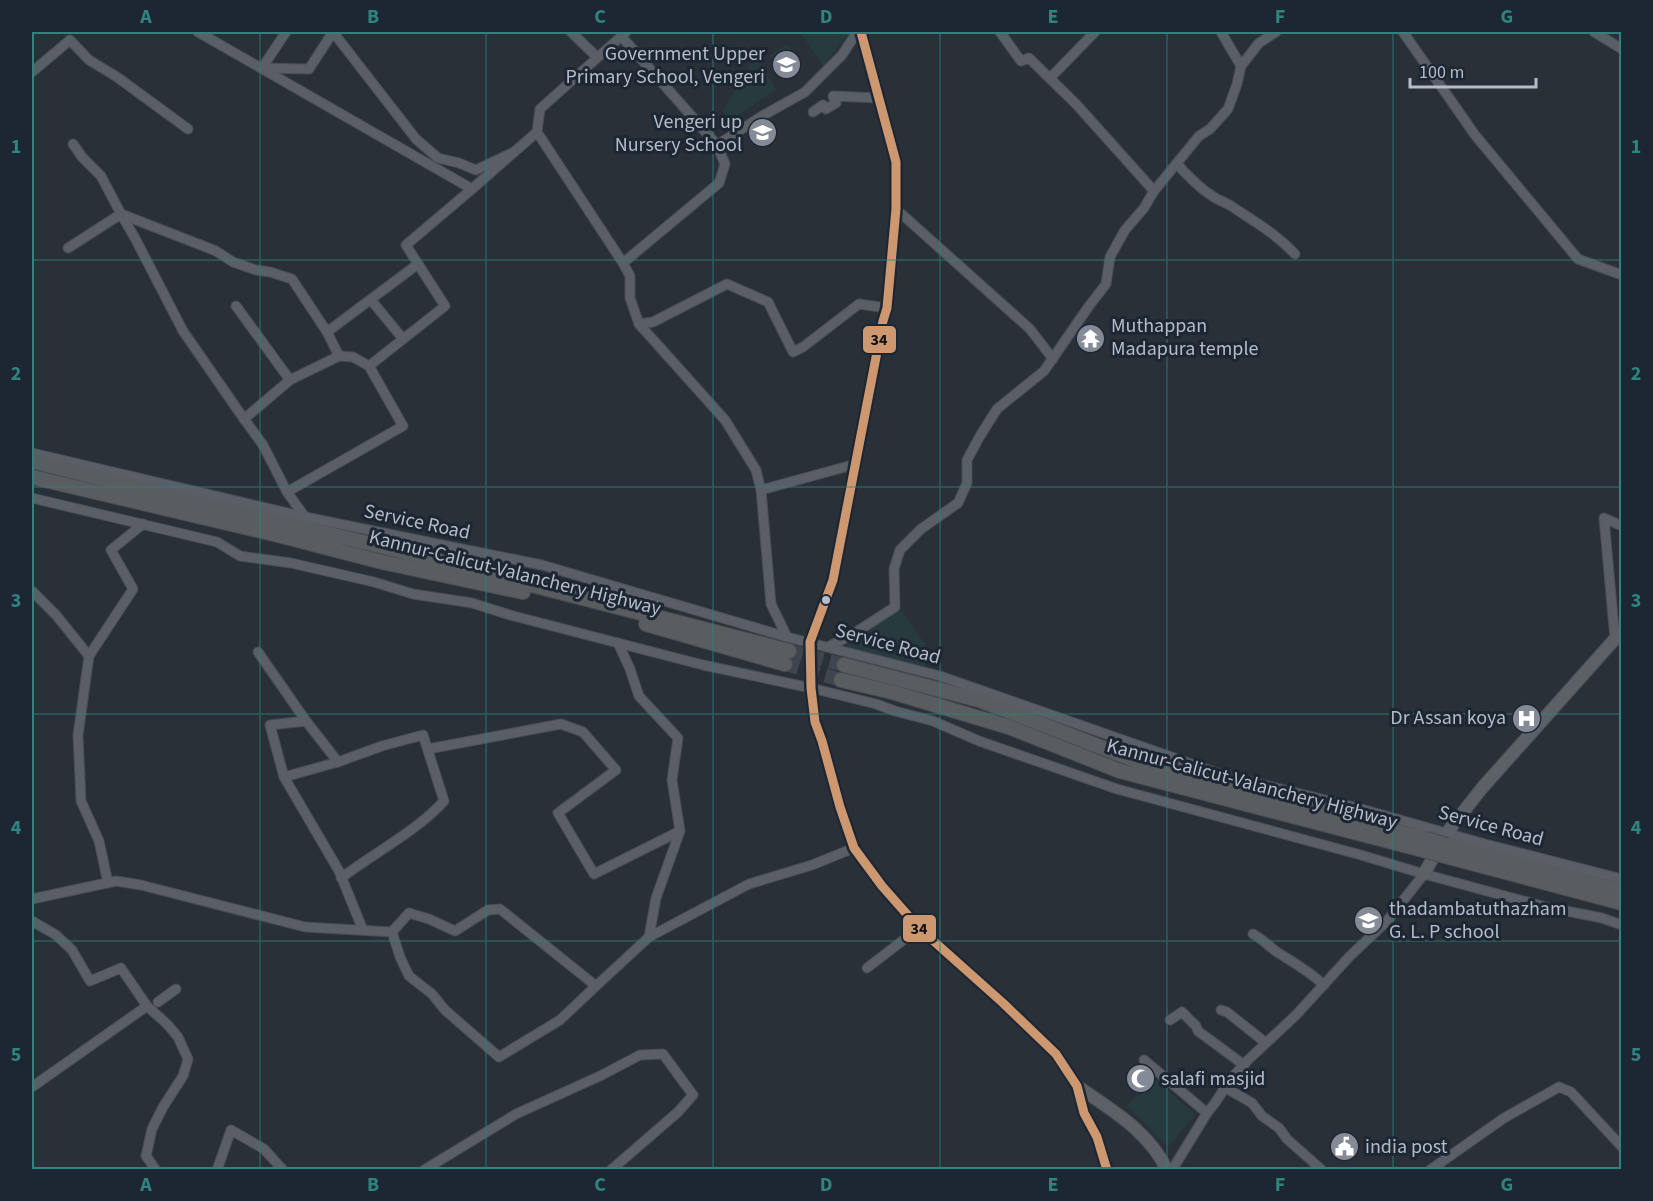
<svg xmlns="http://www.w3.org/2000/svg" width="1653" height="1201" font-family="'Source Sans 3',sans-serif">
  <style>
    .green { fill: #273a3e }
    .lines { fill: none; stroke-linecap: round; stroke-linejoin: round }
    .highway-tunnel { stroke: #3f454e; stroke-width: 14; stroke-dasharray: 14 7; stroke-linecap: butt }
    .minor-casing { stroke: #484c53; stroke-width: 11 }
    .major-casing { stroke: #484c55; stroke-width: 14 }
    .highway-casing { stroke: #474c53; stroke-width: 16 }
    .minor { stroke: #5a5e66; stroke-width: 9 }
    .major { stroke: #5c6168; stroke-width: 12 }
    .highway { stroke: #5a5d60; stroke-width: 14 }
    .highway-bridge-casing { stroke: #474c53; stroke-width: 16; stroke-linecap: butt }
    .highway-bridge { stroke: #5a5d60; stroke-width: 14 }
    .bus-1-casing { stroke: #1d2633; stroke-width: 14 }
    .bus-1 { stroke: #cd976f; stroke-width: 9 }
    .grid { fill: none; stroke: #308480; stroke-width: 1.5; stroke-opacity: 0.55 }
    .bus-dot { fill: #b4bcc9; stroke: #1d2633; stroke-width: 2 }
    .labels { text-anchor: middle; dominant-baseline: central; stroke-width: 6; stroke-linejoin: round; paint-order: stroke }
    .poi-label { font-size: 20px; fill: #b4bcc9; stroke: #1d2633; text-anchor: start }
    .street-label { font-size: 20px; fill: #b4bcc9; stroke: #1d2633 }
    .line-badge { stroke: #1d2633; stroke-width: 2 }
    .pale-badge-label { font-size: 16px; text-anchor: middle; font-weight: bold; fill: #111 }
    .neatline { fill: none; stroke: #308480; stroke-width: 2 }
    .grid-label { font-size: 20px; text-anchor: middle; font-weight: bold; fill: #308480 }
  </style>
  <rect width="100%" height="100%" fill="#2a3038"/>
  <!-- green -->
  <g class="green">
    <polygon points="800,32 850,32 823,66"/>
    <polygon points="787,44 804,69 787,80 770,55"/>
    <polygon points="754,57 777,89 730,121 723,111"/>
    <polygon points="901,609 925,644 926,669 851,653 847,644"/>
    <polygon points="1156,1080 1195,1114 1168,1147 1127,1105"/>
  </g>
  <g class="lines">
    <!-- highway-tunnel -->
    <g class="highway-tunnel">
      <polyline points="789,651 844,665"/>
      <polyline points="785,664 841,680"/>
    </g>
    <defs>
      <g id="minor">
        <polyline points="198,32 472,189 406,245 418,264"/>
        <polyline points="286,32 262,68 309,69 333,32 416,139 438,158 459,163 476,170 514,152"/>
        <polyline points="571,32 597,57"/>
        <polyline points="626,32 540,109 537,132 623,263 630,276 630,298 639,324 725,420 756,470 761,490 771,604 787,637"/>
        <polyline points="1000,32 1021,61 1029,58 1076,104 1154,191"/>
        <polyline points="1221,32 1241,66"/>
        <polyline points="1403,32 1475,135 1578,259 1622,275"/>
        <polyline points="1594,32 1622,49"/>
        <polyline points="621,36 717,145 725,164 719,183 623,263"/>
        <polyline points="32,72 70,40 89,60 117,77 188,129"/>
        <polyline points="1050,78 1095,32"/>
        <polyline points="813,112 823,105 826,109 836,103 833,96 879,98"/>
        <polyline points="73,144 82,157 101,176 121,214 216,251 233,262 256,270 270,272 292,279 327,332 418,264 445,306 369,366 403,426 287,492"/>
        <polyline points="717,145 762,116 805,92 842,55 857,32"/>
        <path d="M1177,164c10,11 21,23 34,31 6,5 14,7 20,11 23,15 45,28 64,48"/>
        <polyline points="472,189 537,132"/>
        <polyline points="896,209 1030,329 1053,359"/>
        <polyline points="68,248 121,214 136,240 183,331 244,419 290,380 339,356 327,332"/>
        <polyline points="371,300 403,339"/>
        <polyline points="236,306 290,380"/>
        <polyline points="639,324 653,322 727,284 768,302 793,352 803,347 859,304 887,308"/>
        <polyline points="339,356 353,357 369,366"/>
        <polyline points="244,419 263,445 287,492 305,517"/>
        <polyline points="32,453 305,517 542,565 787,637 940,676 1223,775 1358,808 1485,844 1622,879"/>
        <polyline points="761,490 856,464"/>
        <polyline points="32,498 217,542 240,556 291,563 374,582 413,594 472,603 510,615 703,665 811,688 876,704 895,711 933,721 979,741 1117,789 1361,855 1424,874 1546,907 1602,918 1622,925"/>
        <polyline points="32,591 56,615 89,656 133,589 111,550 143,524"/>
        <polyline points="1615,639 1604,518 1622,526"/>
        <polyline points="618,643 630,669 639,696 678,738 672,780 680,831 656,898 649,937"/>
        <polyline points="828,647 853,634 895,607 894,569 900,550 921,529 958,503 967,483 967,460 980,436 997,409 1044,371 1089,306 1106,284 1110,257 1125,230 1144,208 1154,191 1199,136 1210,129 1228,109 1237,84 1241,66 1259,43 1276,32"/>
        <polyline points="258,652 306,721"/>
        <polyline points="89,656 78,735 81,801 99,841 108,883"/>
        <polyline points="428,749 561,724 583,732 616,770 558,813 594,874 680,831"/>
        <polyline points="284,777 338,762"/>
        <path d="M341,878c33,-25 76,-47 103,-77l-21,-66 -41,11 -44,16 -32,-41 -36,4 14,52 55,94 24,59"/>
        <polyline points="32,899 116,881 141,885 305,927 392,932 409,913 429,919 455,931 488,910 500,909 596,986 560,1020 499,1057 445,1010 432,994 409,976 400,957 392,932"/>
        <polyline points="32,921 56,935 72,950 90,981 121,968 147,1006"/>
        <path d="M1253,934c10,5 17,14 27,20 15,9 31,19 44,31"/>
        <polyline points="867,968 919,928"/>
        <polyline points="596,986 649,937 749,884 812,865 854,848"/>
        <polyline points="158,1002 176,989"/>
        <polyline points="1221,1010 1227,1012 1266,1043"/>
        <polyline points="1170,1020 1182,1012 1196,1026 1198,1031 1244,1065"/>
        <polyline points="1144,1060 1207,1113"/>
        <polyline points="32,1087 147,1006 167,1024 178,1037 188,1059 183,1076 163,1107 152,1129 146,1156 156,1170"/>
        <polyline points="1224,1087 1252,1103 1262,1116 1279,1128 1287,1139 1322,1170"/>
        <polyline points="217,1170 231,1130 264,1149 283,1170"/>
        <polyline points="424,1170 516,1114 600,1076 640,1055 663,1054 693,1095 678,1112 611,1170"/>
        <polyline points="1172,1170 1207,1113 1215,1103 1230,1080 1248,1060 1296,1015 1350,956 1387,921 1424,874"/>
        <polyline points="1430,1170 1504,1118 1559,1087 1571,1092 1622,1147"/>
      </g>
      <g id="major">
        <polyline points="861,32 896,162 896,209 887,308 883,321 833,580 810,642 811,688 815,722 822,741 840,807 854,848 882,886 919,928 1003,1003 1056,1054 1077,1086 1084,1113 1097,1137 1107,1170"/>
        <polyline points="1424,874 1446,834 1482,788 1622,631"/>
        <path d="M1077,1086c33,23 72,45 90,84"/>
      </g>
      <g id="highway">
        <polyline points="32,461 192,502 376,545 789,651"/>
        <polyline points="32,477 278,535 382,562 523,592"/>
        <polyline points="646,624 785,664"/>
        <polyline points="844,665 979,700 1147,765 1426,839"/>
        <polyline points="841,680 892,692 1009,727 1120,771 1419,849"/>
        <polyline points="1447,845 1622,891"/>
        <polyline points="1445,856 1622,903"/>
      </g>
    </defs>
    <!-- minor casing -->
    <use href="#minor" class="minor-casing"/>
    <!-- major casing -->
    <use href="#major" class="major-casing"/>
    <!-- highway casing -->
    <use href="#highway" class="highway-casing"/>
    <!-- minor -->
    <use href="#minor" class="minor"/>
    <!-- major -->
    <use href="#major" class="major"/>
    <!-- highway -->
    <use href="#highway" class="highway"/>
    <defs>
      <g id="highway-bridge">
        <polyline points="1426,839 1447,845"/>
        <polyline points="1419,849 1445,856"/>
      </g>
    </defs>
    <!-- highway-bridge casing -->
    <use href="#highway-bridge" class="highway-bridge-casing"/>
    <!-- highway-bridge -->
    <use href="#highway-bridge" class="highway-bridge"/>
    <defs>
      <polyline id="bus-1" points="861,32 896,162 896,209 887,308 883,321 833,580 810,642 811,688 815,722 822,741 840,807 854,848 882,886 919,928 1003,1003 1056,1054 1077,1086 1084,1113 1097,1137 1107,1170"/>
    </defs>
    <!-- bus-1 casing -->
    <use href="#bus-1" class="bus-1-casing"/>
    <!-- bus-1 -->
    <use href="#bus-1" class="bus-1"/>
  </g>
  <!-- grid -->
  <path class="grid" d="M260,32v1138M486,32v1138M713,32v1138M940,32v1138M1167,32v1138M1393,32v1138M32,260h1590M32,487h1590M32,714h1590M32,941h1590"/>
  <!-- icons -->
  <defs>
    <symbol id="school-disc" viewBox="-11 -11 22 22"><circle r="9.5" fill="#848b96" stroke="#1d2633"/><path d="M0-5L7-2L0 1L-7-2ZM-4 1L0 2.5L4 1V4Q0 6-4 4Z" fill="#fff"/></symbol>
    <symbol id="temple-disc" viewBox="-11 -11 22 22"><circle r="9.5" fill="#848b96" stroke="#1d2633"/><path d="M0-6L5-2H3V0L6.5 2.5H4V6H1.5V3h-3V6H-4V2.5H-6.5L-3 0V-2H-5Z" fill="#fff"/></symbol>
    <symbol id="hospital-disc" viewBox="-11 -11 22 22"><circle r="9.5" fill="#848b96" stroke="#1d2633"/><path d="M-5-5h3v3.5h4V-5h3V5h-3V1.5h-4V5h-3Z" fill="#fff"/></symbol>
    <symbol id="mosque-disc" viewBox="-11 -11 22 22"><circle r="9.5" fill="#848b96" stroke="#1d2633"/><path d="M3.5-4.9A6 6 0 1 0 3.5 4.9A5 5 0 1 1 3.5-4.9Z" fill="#fff"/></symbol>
    <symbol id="civic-disc" viewBox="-11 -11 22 22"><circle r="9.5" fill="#848b96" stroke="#1d2633"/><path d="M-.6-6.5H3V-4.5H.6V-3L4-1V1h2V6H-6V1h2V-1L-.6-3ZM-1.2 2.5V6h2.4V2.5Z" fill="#fff"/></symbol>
  </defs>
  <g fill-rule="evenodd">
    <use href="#school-disc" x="770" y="48" width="33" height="33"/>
    <use href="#school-disc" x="746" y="116" width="33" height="33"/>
    <use href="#temple-disc" x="1074" y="322" width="33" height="33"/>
    <use href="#hospital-disc" x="1510" y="702" width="33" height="33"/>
    <use href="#school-disc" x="1352" y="904" width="33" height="33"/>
    <use href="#mosque-disc" x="1124" y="1062" width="33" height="33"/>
    <use href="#civic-disc" x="1328" y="1130" width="33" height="33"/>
  </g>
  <!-- markers -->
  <circle class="bus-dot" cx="826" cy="600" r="5"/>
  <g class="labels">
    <!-- poi labels -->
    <g class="poi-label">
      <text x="765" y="54" text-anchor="end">Government Upper<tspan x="765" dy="23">Primary School, Vengeri</tspan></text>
      <text x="742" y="122" text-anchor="end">Vengeri up<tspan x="742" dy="23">Nursery School</tspan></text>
      <text x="1111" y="326">Muthappan<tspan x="1111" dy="23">Madapura temple</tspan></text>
      <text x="1506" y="718" text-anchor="end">Dr Assan koya</text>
      <text x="1389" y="909">thadambatuthazham<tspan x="1389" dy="23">G. L. P school</tspan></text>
      <text x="1161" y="1079">salafi masjid</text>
      <text x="1365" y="1147">india post</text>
    </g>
    <!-- street labels -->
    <g class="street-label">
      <text transform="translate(417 522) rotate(12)">Service Road</text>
      <text transform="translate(515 573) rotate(14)">Kannur-Calicut-Valanchery Highway</text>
      <text transform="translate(888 644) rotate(15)">Service Road</text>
      <text transform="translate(1252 784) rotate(15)">Kannur-Calicut-Valanchery Highway</text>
      <text transform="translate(1491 826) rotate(15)">Service Road</text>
    </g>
  </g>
  <g class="line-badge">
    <rect x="862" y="325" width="35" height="29" rx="6" fill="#cd976f"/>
    <rect x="902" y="914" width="35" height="29" rx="6" fill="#cd976f"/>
  </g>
  <g class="pale-badge-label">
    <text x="879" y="345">34</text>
    <text x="919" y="934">34</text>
  </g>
  <!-- border -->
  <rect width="1653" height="1201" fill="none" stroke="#1d2633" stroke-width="66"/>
  <!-- scale -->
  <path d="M1410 78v9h126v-9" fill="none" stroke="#b4bcc9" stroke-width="3"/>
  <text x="1419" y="78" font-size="18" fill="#b4bcc9" stroke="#1d2633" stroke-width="4.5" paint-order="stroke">100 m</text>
  <rect x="33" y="33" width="1587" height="1135" class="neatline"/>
  <g class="grid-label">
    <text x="146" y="23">A</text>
    <text x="373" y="23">B</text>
    <text x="600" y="23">C</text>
    <text x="826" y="23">D</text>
    <text x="1053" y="23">E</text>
    <text x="1280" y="23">F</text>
    <text x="1507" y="23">G</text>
    <text x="16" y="153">1</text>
    <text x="1636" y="153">1</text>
    <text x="16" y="380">2</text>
    <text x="1636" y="380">2</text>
    <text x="16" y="607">3</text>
    <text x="1636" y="607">3</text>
    <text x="16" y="834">4</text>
    <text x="1636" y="834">4</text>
    <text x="16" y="1061">5</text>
    <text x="1636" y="1061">5</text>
    <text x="146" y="1191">A</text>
    <text x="373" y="1191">B</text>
    <text x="600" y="1191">C</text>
    <text x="826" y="1191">D</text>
    <text x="1053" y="1191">E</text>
    <text x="1280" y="1191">F</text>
    <text x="1507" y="1191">G</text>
  </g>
</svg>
